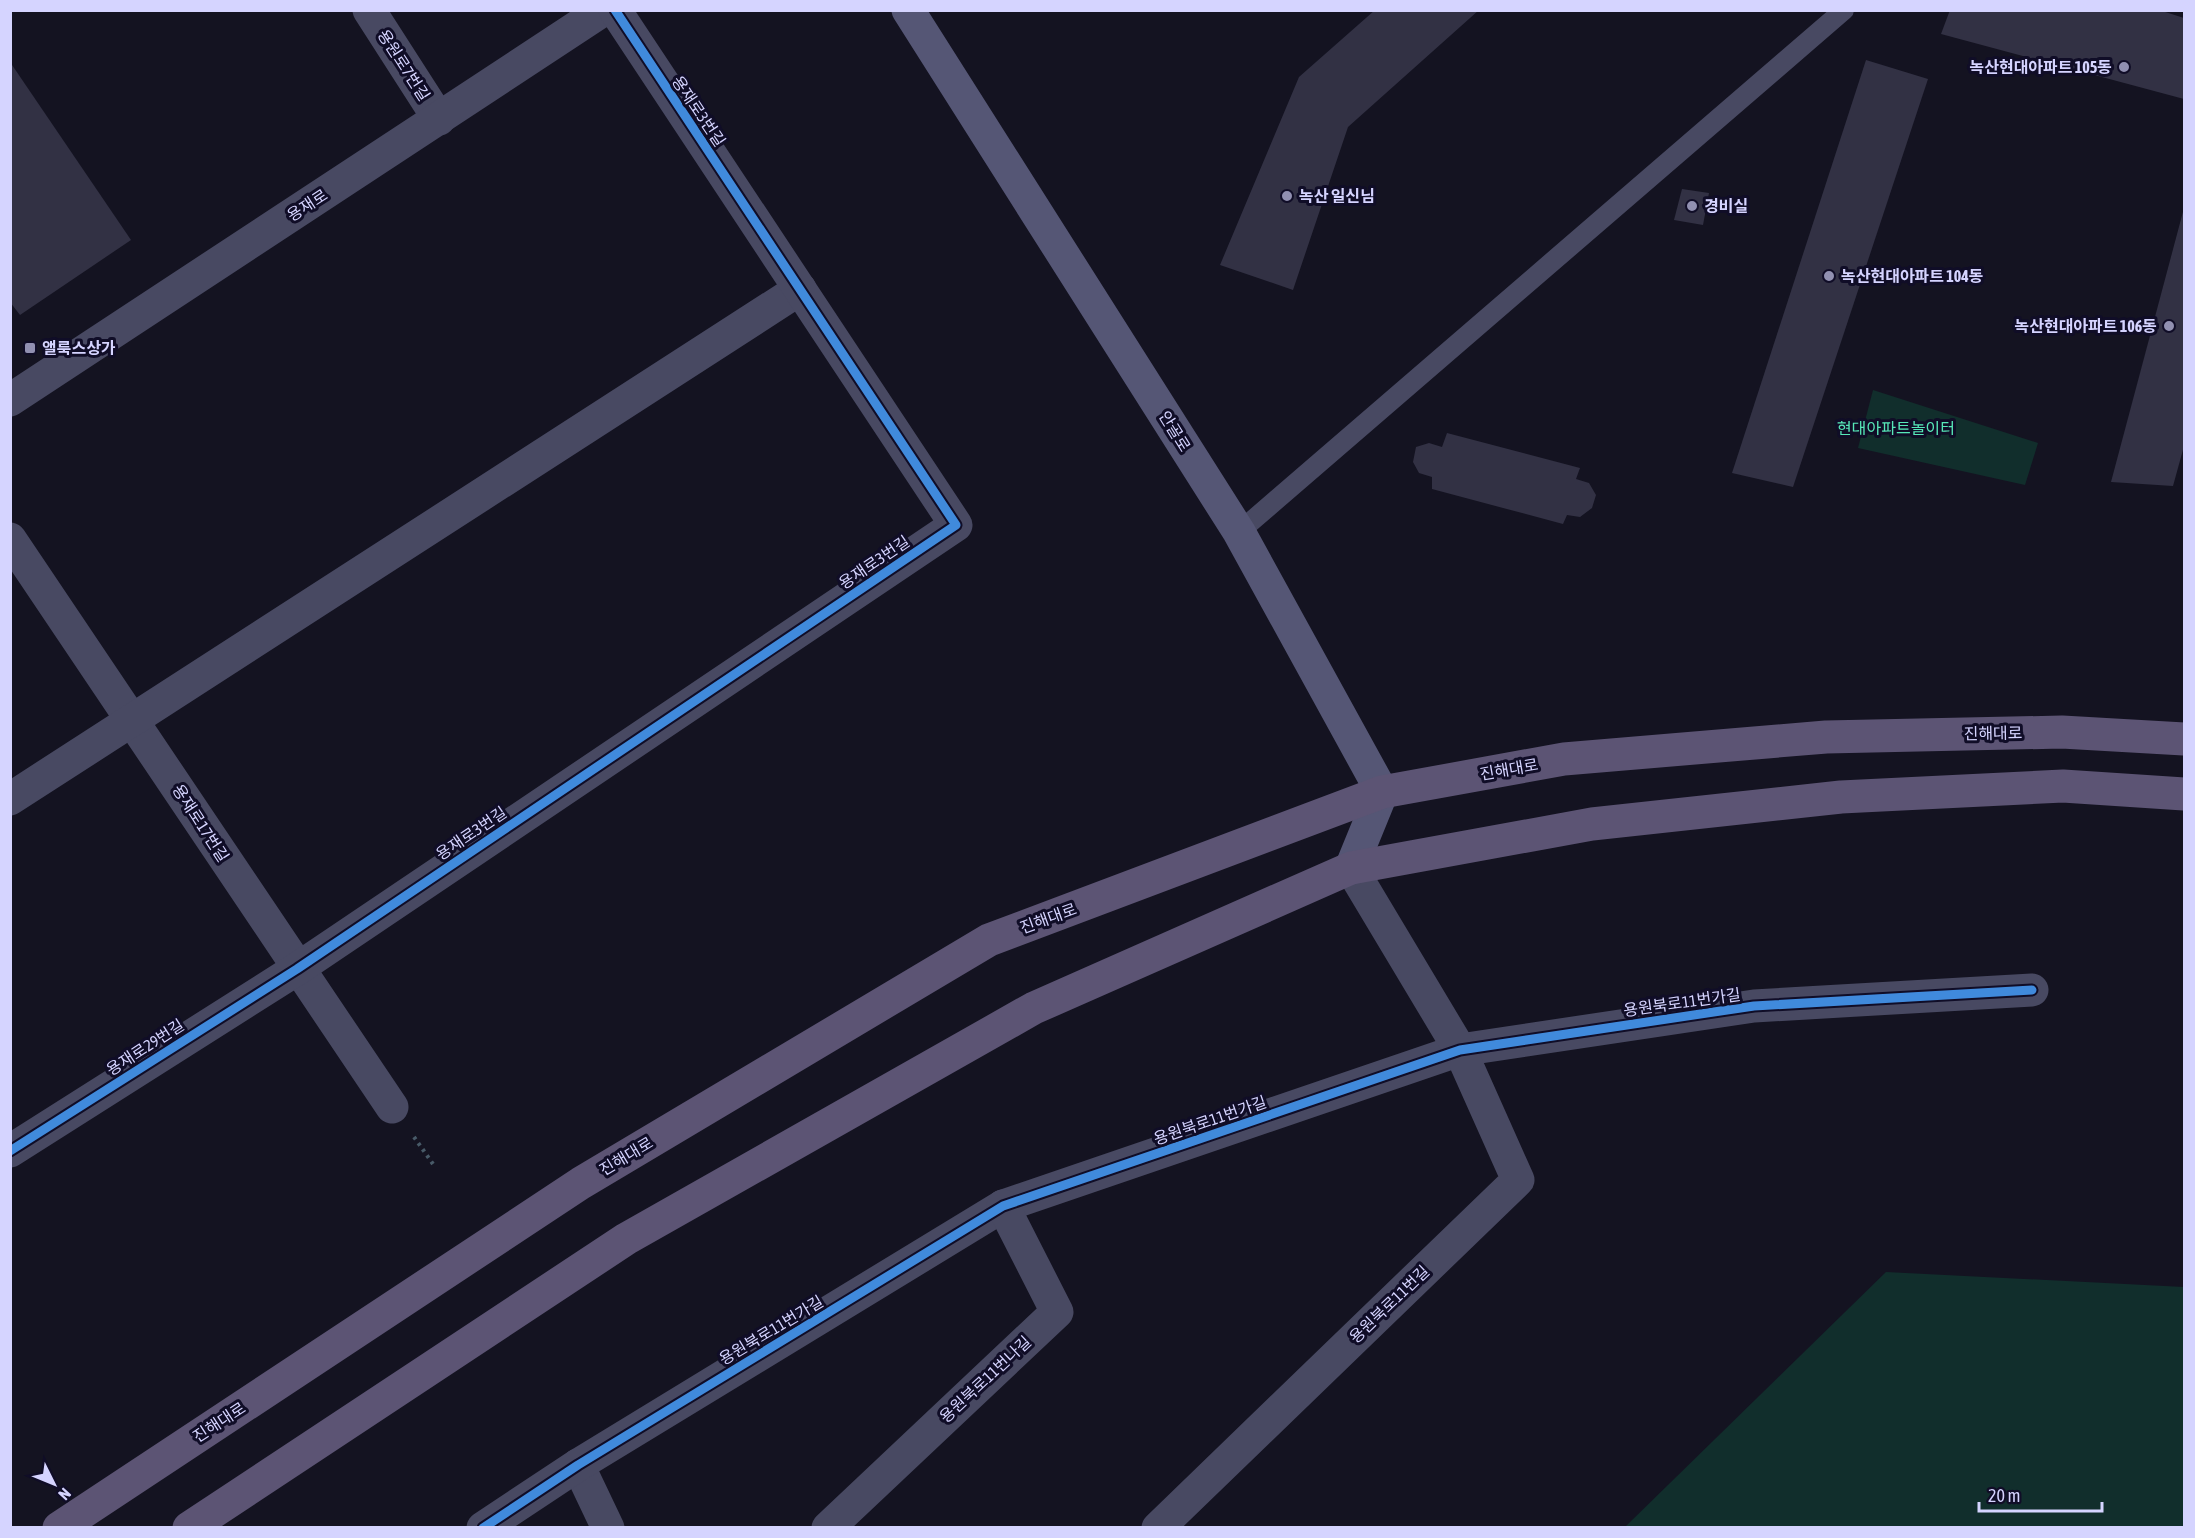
<svg xmlns="http://www.w3.org/2000/svg" width="2195" height="1538" font-family="'Asap Condensed','Noto Sans KR',sans-serif">
  <style>
    .green { fill: #112e2c }
    .building { fill: #323144 }
    .lines { fill: none; stroke-linecap: round; stroke-linejoin: round }
    .path { stroke: #485a68; stroke-width: 4; stroke-dasharray: 3 4.5; stroke-linecap: butt }
    .service { stroke: #484962; stroke-width: 20 }
    .minor { stroke: #484962; stroke-width: 33 }
    .secondary { stroke: #555675; stroke-width: 33 }
    .primary { stroke: #5c5474; stroke-width: 33 }
    .cycleway-casing { stroke: #100d27; stroke-width: 13 }
    .cycleway { stroke: #408adc; stroke-width: 9 }
    .poi-dot { fill: #9190b1; stroke: #100d27; stroke-width: 2 }
    .labels { text-anchor: middle; dominant-baseline: central; stroke-width: 6; stroke-linejoin: round; paint-order: stroke }
    .street-label { font-size: 16px; fill: #d5d4ff; stroke: #100d27 }
    .poi-label { font-size: 16px; font-weight: bold; fill: #d5d4ff; stroke: #100d27; text-anchor: start }
    .park-label { font-size: 16px; fill: #57e8b8; stroke: #100d27 }
  </style>
  <rect width="100%" height="100%" fill="#141321"/>
  <!-- green -->
  <g class="green">
    <polygon points="1873,390 2038,443 2025,485 1858,448"/>
    <polygon points="1886,1272 2184,1287 2184,1527 1625,1527"/>
  </g>
  <!-- building -->
  <g class="building">
    <polygon points="1375,10 1479,10 1348,127 1293,290 1220,265 1299,77"/>
    <polygon points="1950,10 2159,10 2184,18 2184,99 1941,34"/>
    <polygon points="1866,60 1928,79 1793,487 1732,473"/>
    <polygon points="10,62 131,240 20,315 10,302"/>
    <polygon points="1682,189 1709,193 1703,225 1674,220"/>
    <polygon points="2184,208 2184,446 2173,486 2111,482"/>
    <polygon points="1447,433 1580,468 1576,479 1589,483 1596,495 1592,508 1580,517 1567,515 1563,524 1432,489 1432,477 1419,473 1413,462 1416,447 1429,443 1442,447"/>
  </g>
  <g class="lines">
    <!-- path -->
    <polyline class="path" points="414,1137 433,1164"/>
    <!-- service -->
    <polyline class="service" points="1239,532 1844,10"/>
    <!-- minor -->
    <g class="minor">
      <polyline points="369,10 439,119"/>
      <polyline points="10,400 603,10"/>
      <polyline points="10,539 392,1107"/>
      <polyline points="10,799 800,289"/>
      <polyline points="10,1151 297,969 956,525 615,10"/>
      <polyline points="578,1465 608,1528"/>
      <polyline points="483,1528 578,1465 1003,1206 1460,1050 1754,1006 2032,990"/>
      <polyline points="828,1528 1057,1312 1003,1206"/>
      <polyline points="1158,1528 1518,1180 1460,1050 1351,868"/>
    </g>
    <!-- secondary -->
    <polyline class="secondary" points="908,10 1239,532 1382,792 1351,868"/>
    <!-- primary -->
    <g class="primary">
      <polyline points="59,1528 581,1183 989,940 1382,792 1564,759 1826,737 2062,732 2184,739"/>
      <polyline points="189,1528 626,1239 1034,1008 1351,868 1592,824 1841,797 2063,786 2184,794"/>
    </g>
    <defs>
      <g id="cycleway">
        <polyline points="10,1151 297,969 956,525 615,10"/>
        <polyline points="483,1528 578,1465 1003,1206 1460,1050 1754,1006 2032,990"/>
      </g>
    </defs>
    <!-- cycleway casing -->
    <use href="#cycleway" class="cycleway-casing"/>
    <!-- cycleway -->
    <use href="#cycleway" class="cycleway"/>
  </g>
  <!-- markers -->
  <g class="poi-dot">
    <circle cx="2124" cy="67" r="6"/>
    <circle cx="1287" cy="196" r="6"/>
    <circle cx="1692" cy="206" r="6"/>
    <circle cx="1829" cy="276" r="6"/>
    <circle cx="2169" cy="326" r="6"/>
    <rect x="24" y="342" width="12" height="12" rx="3"/>
  </g>
  <g class="labels">
    <!-- street labels -->
    <g class="street-label">
      <text transform="translate(404 65) rotate(57)">용원로7번길</text>
      <text transform="translate(699 111) rotate(56)">용재로3번길</text>
      <text transform="translate(307 205) rotate(-33)">용재로</text>
      <text transform="translate(1175 431) rotate(58)">안골로</text>
      <text transform="translate(874 562) rotate(-34)">용재로3번길</text>
      <text transform="translate(1993 733) rotate(-1)">진해대로</text>
      <text transform="translate(1509 769) rotate(-10)">진해대로</text>
      <text transform="translate(201 823) rotate(57)">용재로17번길</text>
      <text transform="translate(471 833) rotate(-34)">용재로3번길</text>
      <text transform="translate(1048 918) rotate(-20)">진해대로</text>
      <text transform="translate(1682 1002) rotate(-8)">용원북로11번가길</text>
      <text transform="translate(145 1047) rotate(-33)">용재로29번길</text>
      <text transform="translate(1210 1120) rotate(-19)">용원북로11번가길</text>
      <text transform="translate(626 1156) rotate(-31)">진해대로</text>
      <text transform="translate(1389 1304) rotate(-44)">용원북로11번길</text>
      <text transform="translate(771 1330) rotate(-31)">용원북로11번가길</text>
      <text transform="translate(985 1379) rotate(-43)">용원북로11번나길</text>
      <text transform="translate(219 1422) rotate(-33)">진해대로</text>
    </g>
    <!-- poi labels -->
    <g class="poi-label">
      <text x="2112" y="67" text-anchor="end">녹산현대아파트 105동</text>
      <text x="1299" y="196">녹산 일신님</text>
      <text x="1704" y="206">경비실</text>
      <text x="1841" y="276">녹산현대아파트 104동</text>
      <text x="2157" y="326" text-anchor="end">녹산현대아파트 106동</text>
      <text x="42" y="348">앨룩스상가</text>
    </g>
    <!-- park labels -->
    <g class="park-label">
      <text x="1896" y="428">현대아파트놀이터</text>
    </g>
  </g>
  <!-- border -->
  <rect width="2195" height="1538" fill="none" stroke="#d5d4ff" stroke-width="24"/>
  <!-- north arrow -->
  <g transform="translate(54 1484) rotate(133)" stroke="#100d27" stroke-width="4.5" paint-order="stroke">
  <path d="M0-4.5L10 22L0 15L-10 22Z" fill="#d5d4ff"/>
  <text y="-9" font-size="16" font-weight="bold" text-anchor="middle" fill="#d5d4ff">N</text>
  </g>
  <!-- scale -->
  <path d="M1979 1502v9h123v-9" fill="none" stroke="#d5d4ff" stroke-width="3"/>
  <text x="1988" y="1502" font-size="18" fill="#d5d4ff" stroke="#100d27" stroke-width="4.5" paint-order="stroke">20 m</text>
</svg>
